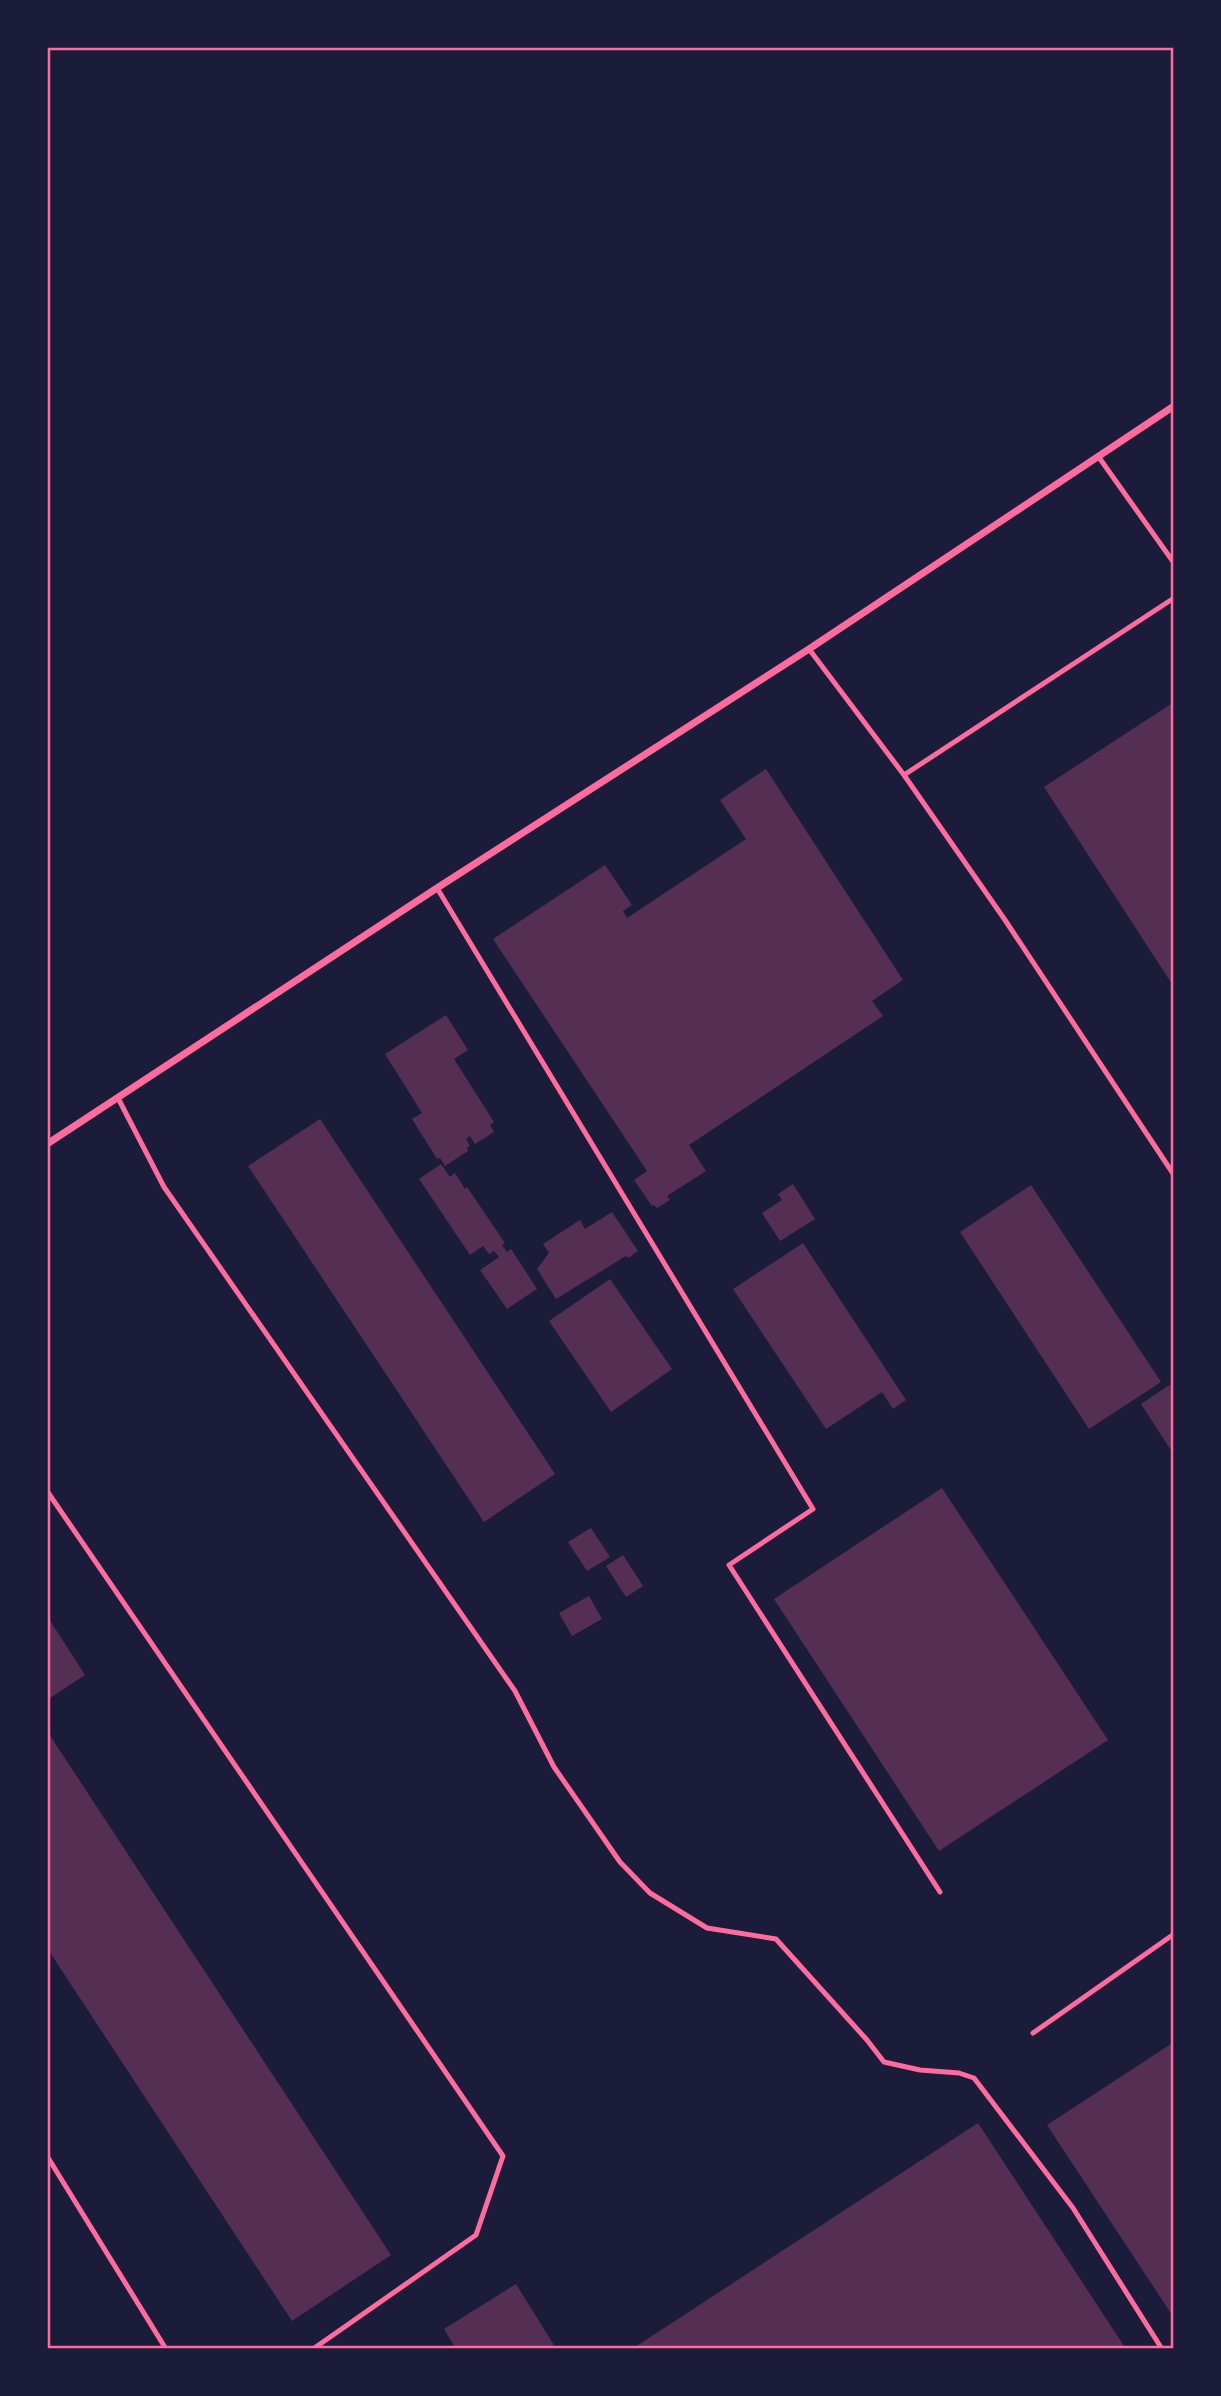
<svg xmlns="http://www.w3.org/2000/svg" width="1221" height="2396" font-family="Figtree,sans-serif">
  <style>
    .building { fill: #542f53 }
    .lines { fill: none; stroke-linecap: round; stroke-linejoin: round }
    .service { stroke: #ff6b9d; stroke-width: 5 }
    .minor { stroke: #ff6b9d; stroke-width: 7 }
    .neatline { fill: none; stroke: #ff6b9d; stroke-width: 2.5 }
  </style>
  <rect width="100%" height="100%" fill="#1b1b3a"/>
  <!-- building -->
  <g class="building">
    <polygon points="1174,702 1174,987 1044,787"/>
    <polygon points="766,769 903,980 872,1001 883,1016 689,1145 706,1171 667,1196 670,1200 657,1208 654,1205 652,1206 634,1180 647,1171 493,939 605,865 632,905 623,911 627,918 746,839 720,800"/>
    <polygon points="446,1015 468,1050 454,1059 494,1122 490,1125 494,1132 475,1144 470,1136 466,1139 470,1146 467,1148 468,1151 445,1166 440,1158 437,1159 412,1119 422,1113 385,1054"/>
    <polygon points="320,1119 555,1474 484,1522 248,1166"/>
    <polygon points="441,1164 450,1177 455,1173 465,1189 467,1187 505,1243 502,1245 507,1252 511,1249 537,1289 507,1309 480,1270 499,1257 494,1251 489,1254 483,1246 470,1255 419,1179"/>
    <polygon points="793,1184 815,1219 780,1241 762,1213 782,1200 778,1194"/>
    <polygon points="1031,1185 1161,1382 1089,1429 960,1232"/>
    <polygon points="612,1212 638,1251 628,1258 626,1256 556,1299 537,1269 549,1253 543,1244 580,1220 585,1229"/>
    <polygon points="803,1243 906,1400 893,1409 882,1392 826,1429 733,1289"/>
    <polygon points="610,1279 672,1369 611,1412 549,1321"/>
    <polygon points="1169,1385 1174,1392 1174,1455 1141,1404"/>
    <polygon points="942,1488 1108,1740 939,1851 774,1599"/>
    <polygon points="591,1528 610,1557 587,1571 568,1542"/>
    <polygon points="623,1555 643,1586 626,1597 606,1566"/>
    <polygon points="589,1596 602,1619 572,1636 559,1613"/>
    <polygon points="47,1616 85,1675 47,1700"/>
    <polygon points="47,1731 391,2255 292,2321 47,1948"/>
    <polygon points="1174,2042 1174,2318 1047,2125"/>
    <polygon points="978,2123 1126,2349 632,2349"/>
    <polygon points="516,2284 554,2345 548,2349 456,2349 444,2329"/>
  </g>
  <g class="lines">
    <!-- service -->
    <g class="service">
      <polyline points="1098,456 1174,563"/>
      <polyline points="809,649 904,775 1005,920 1174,1175"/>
      <polyline points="904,775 1174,598"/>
      <polyline points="437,888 813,1509 729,1565 940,1892"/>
      <polyline points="118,1098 164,1187 515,1691 554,1767 620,1862 650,1893 707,1928 776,1939 867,2040 884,2062 920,2070 959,2073 974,2078 1073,2208 1162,2349"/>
      <polyline points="47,1491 503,2156 476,2235 313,2349"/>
      <polyline points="1033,2033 1174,1934"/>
      <polyline points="47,2156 166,2349"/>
    </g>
    <!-- minor -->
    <polyline class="minor" points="47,1144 437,888 809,649 1174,406"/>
  </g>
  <!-- border -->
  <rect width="1221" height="2396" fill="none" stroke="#1b1b3a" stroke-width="98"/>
  <rect x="49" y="49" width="1123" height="2298" class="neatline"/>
</svg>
